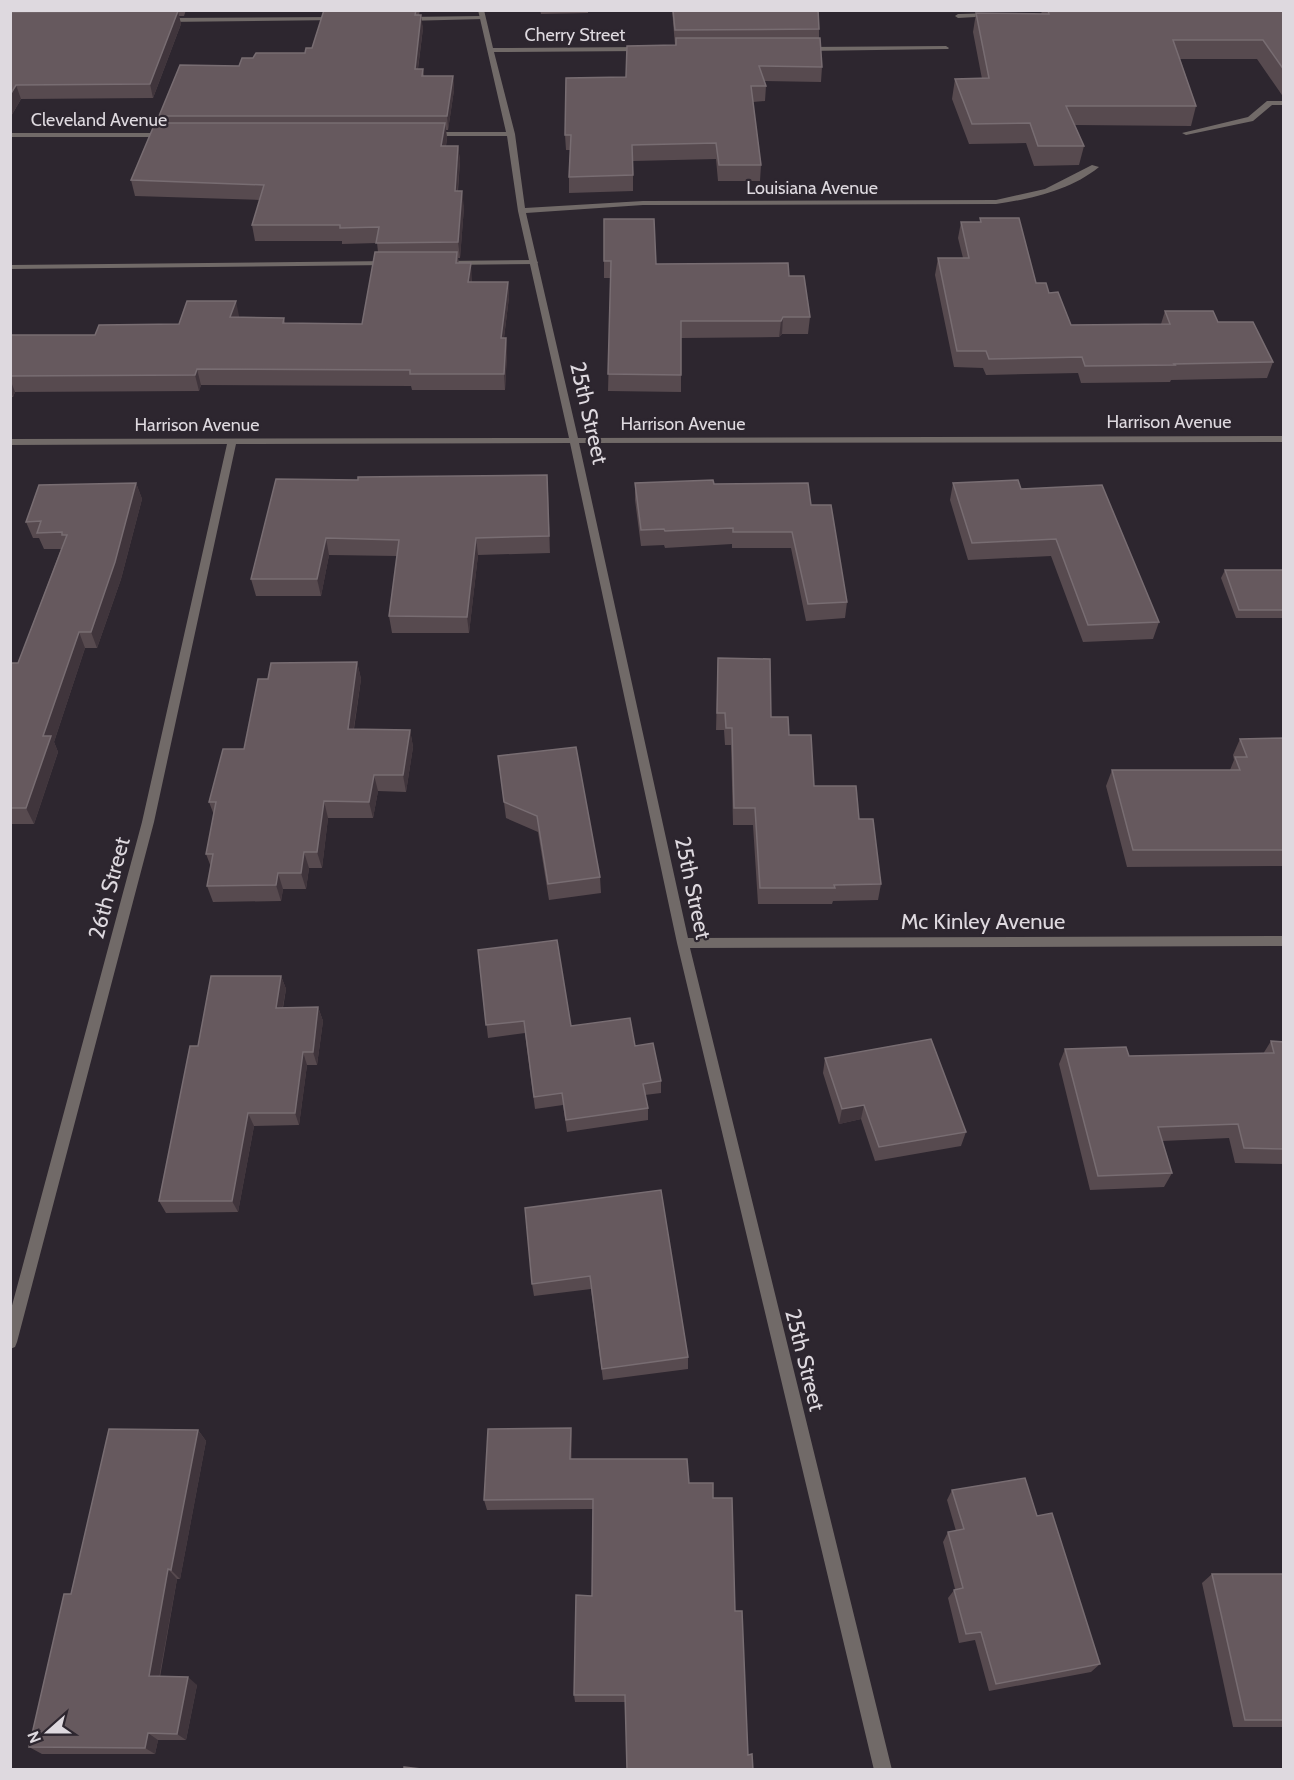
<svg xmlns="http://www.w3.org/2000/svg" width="1294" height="1780" font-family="Cabin,sans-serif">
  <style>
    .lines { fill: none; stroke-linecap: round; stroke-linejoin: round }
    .lane { fill: #716a68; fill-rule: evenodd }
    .street { fill: #716a68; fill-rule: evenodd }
    .wall { fill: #574a4f }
    .shaded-wall { fill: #40353c }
    .building { fill: #66595e; stroke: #786d72; stroke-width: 1.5 }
    .labels { text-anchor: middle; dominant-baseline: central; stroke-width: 4.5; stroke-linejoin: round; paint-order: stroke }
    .far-street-label { font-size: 18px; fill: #ded9df; stroke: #2d262f }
    .street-label { font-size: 22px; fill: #ded9df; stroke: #2d262f }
  </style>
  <rect width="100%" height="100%" fill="#2d262f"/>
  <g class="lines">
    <!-- lane -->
    <g class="lane">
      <polygon points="482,16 485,18 484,19 405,21 402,19 405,17"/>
      <polygon points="337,17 339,18 339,20 165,22 162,20 165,18"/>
      <polygon points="1267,101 1284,101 1284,105 1272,105 1253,121 1186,135 1182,133 1248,117"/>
      <polygon points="534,260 538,262 537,264 444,265 440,263 444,261"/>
      <polygon points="390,261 391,263 387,265 10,269 10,265"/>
    </g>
    <!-- street -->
    <g class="street">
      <path d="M478,10h6l9,38 149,-1 3,2 -3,2 -148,1 21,82 10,74 118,-7 353,-1 49,-11 47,-24 7,2c-28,23 -68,32 -103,37l-353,1 -117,8 52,225 706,-2v6l-705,1 109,495 596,-2v10l-594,2 202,822h-18l-197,-827 -107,-500 -334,1 -82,378 -137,520 -2,5 -5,2v-36l132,-491 85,-378 -217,1v-6l559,-1 -51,-227 -11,-75h-76l-4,-2 4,-2h75z"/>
      <polygon points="991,13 994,15 993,16 958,18 955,16 958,14"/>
      <polygon points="946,46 949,48 948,49 806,51 803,49 806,47"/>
      <polygon points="10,133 165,133 169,135 165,137 10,137"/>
    </g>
  </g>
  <!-- wall -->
  <g class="wall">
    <polygon points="10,10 186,10 184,16 179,16 181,24 153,98 21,99 10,118"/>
    <polygon points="324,10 420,10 419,15 423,28 418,69 423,69 424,76 453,76 454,90 448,130 446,130 447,138 446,146 458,146 460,161 458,191 464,207 460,258 458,258 459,263 472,279 472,282 508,282 509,297 504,338 506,338 507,353 505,390 412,390 411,386 201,385 199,391 15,392 13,397 10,397 10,335 95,335 239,316 239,317 284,318 285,323 362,324 378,252 377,243 342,244 342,241 255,241 252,225 260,200 135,196 131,180 160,123 159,116 253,58 305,53 312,48"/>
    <polygon points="540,10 588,10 588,13 541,14"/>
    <polygon points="672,10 818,10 819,29 819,38 822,67 821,82 764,81 766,86 765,101 753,102 761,165 760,181 718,181 716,159 633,161 633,191 569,193 569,177 570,150 566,150 565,135 626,77 675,45"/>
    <polygon points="1037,10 1284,10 1284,98 1257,59 1180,59 1196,106 1191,126 1075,125 1084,146 1079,165 1034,166 1026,143 969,144 952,99 955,79 982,79 973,32 976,13 1041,14 1042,11"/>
    <polygon points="980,218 1036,283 1049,293 1071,325 1161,324 1165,311 1218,322 1273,362 1267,378 1171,380 1170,382 1081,383 1078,373 986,375 983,368 954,367 935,275 938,258 963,258 958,238 961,222 980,222"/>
    <polygon points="604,219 656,264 789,276 810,317 808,334 782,334 779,337 681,338 681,392 608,391 611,278 604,278"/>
    <polygon points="276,479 548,491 550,553 478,555 469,633 392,633 389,616 397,556 329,555 321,596 256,596 251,579"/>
    <polygon points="136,483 142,499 121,579 97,648 85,648 54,742 58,752 34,824 10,824 10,663 18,663 61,549 44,549 39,538 33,538 26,522"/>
    <polygon points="635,483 714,484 811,505 847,602 845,618 806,621 791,548 732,548 732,544 665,548 664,545 641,546 635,500"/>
    <polygon points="953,483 1021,489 1159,622 1153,639 1083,642 1051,556 968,560 950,500"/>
    <polygon points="1225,570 1284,570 1284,618 1236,618 1221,578"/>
    <polygon points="718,658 771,717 789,735 814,786 859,819 881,884 878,900 833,901 832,904 758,904 753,825 733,825 731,745 725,745 724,730 716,730"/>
    <polygon points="357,662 361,679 354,729 410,730 413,747 406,792 378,791 373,818 328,818 322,868 309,868 306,889 283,889 281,901 213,902 207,886 211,867 206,854 214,815 209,802 244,749 268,679"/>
    <polygon points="1284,738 1284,866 1127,867 1106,786 1112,770 1230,770 1234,760 1233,755 1240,739"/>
    <polygon points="498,756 600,877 601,893 549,900 538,832 506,818"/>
    <polygon points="478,950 571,1026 635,1046 661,1081 661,1093 645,1095 648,1108 648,1120 567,1132 563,1105 535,1109 525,1033 488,1038"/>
    <polygon points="281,976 286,989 283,1008 318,1007 323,1021 317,1065 307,1065 299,1125 254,1126 238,1212 166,1213 159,1201 198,1046"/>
    <polygon points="1271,1041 1284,1042 1284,1164 1235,1163 1229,1138 1162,1141 1172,1173 1164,1187 1090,1190 1059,1064 1065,1049 1129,1056 1263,1054"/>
    <polygon points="825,1058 966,1132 961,1146 875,1161 861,1119 839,1124 823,1073"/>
    <polygon points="661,1190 688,1357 688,1369 603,1380 591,1289 534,1296 532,1284"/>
    <polygon points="571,1428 572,1439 572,1459 689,1483 713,1498 735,1611 748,1755 753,1770 626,1702 575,1702 574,1695 592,1596 593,1509 487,1510 484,1500"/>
    <polygon points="198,1430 206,1441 180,1579 177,1579 160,1677 197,1685 186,1740 158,1740 155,1754 42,1754 29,1747 71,1594"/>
    <polygon points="952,1490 1037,1516 1100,1664 1091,1672 989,1691 975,1640 959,1643 948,1598 955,1589 943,1542 948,1532 956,1531 947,1500"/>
    <polygon points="1212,1574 1284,1574 1284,1727 1233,1727 1202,1583"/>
  </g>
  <!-- shaded-wall -->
  <g class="shaded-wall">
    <polygon points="178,11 181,24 153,98 150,84"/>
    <polygon points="421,15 423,28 416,82 415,69"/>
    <polygon points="453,76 454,90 448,130 447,116"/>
    <polygon points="16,85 21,99 10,118 10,95"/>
    <polygon points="445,123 447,138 443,162 441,146"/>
    <polygon points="458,146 460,161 456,207 455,191"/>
    <polygon points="462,191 464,207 460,258 458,242"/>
    <polygon points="471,263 472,279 470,297 468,282"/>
    <polygon points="508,282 509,297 502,353 501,338"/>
    <polygon points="236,301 239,316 234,333 230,317"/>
    <polygon points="783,317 782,334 779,337 781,321"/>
    <polygon points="506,338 507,353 505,390 504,374"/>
    <polygon points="197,369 201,385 199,391 195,375"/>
    <polygon points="10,379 15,392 13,397 10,390"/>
    <polygon points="547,475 548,491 550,553 549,536"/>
    <polygon points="136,483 142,499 121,579 97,648 91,632"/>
    <polygon points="326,538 329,555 321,596 317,579"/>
    <polygon points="476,538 478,555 469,633 467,617"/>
    <polygon points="79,632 85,648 54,742 58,752 34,824 26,808 43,736"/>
    <polygon points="357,662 361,679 351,746 348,729"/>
    <polygon points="410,730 413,747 406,792 403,775"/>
    <polygon points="374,775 378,791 373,818 369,802"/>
    <polygon points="324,801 328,818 322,868 317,852"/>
    <polygon points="304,852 309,868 306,889 301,873"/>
    <polygon points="278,873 283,889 281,901 276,885"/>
    <polygon points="281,976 286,989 280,1021 276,1008"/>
    <polygon points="318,1007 323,1021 317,1065 313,1052"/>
    <polygon points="303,1052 307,1065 299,1125 295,1113"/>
    <polygon points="864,1105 861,1119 839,1124 842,1109"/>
    <polygon points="248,1113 254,1126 238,1212 232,1201"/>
    <polygon points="571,1428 572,1439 572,1470 570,1459"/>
    <polygon points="198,1430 206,1441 180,1579 171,1570"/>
    <polygon points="168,1569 177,1579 158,1684 149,1676"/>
    <polygon points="188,1677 197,1685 186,1740 177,1734"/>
    <polygon points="148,1733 158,1740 155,1754 145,1748"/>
  </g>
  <!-- building -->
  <g class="building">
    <polygon points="324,10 416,10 415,15 421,15 415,69 423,69 422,76 453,76 447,116 159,116 180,65 239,66 242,58 253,58 256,53 305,53 306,48 312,48"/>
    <polygon points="673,10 818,10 819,29 675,30"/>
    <polygon points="1048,10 1284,10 1284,70 1263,40 1173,40 1196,106 1066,106 1084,146 1038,146 1030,123 972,124 955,79 989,78 976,13 1049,14"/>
    <polygon points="178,11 150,84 16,85 10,95 10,12"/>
    <polygon points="676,38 820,38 822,67 759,66 766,86 751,86 761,165 719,165 716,143 632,145 633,175 569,177 571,135 565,135 566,78 626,77 627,46 676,45"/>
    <polygon points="155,123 445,123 441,146 458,146 455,191 462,191 458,242 376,243 379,227 340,228 340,225 252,225 264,185 131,180"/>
    <polygon points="980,218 1019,218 1036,283 1046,283 1049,293 1058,292 1071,325 1170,324 1165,311 1213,311 1218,322 1253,322 1273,362 1174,364 1175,365 1085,366 1082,357 989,359 986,351 957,351 938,258 969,258 961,222 981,222"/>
    <polygon points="604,219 654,219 656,264 788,263 789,276 804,276 810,317 783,317 781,321 681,321 681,375 608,374 611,261 604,261"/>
    <polygon points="375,252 457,252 456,263 471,263 468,282 508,282 501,338 506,338 504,374 410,374 410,370 197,369 195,375 10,376 10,335 95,335 99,325 179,324 187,301 236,301 230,317 284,318 283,323 362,324"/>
    <polygon points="547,475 549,536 476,538 467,617 389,616 399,540 326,538 317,579 251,579 276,479 358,480 358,477"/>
    <polygon points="713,480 714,484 808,483 811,505 831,505 847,602 808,604 792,532 733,532 733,528 665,531 664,529 641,530 635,483"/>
    <polygon points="1018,480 1021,489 1102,485 1159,622 1088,625 1056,539 972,543 953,483"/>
    <polygon points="136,483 115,562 91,632 79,632 43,736 51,736 26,808 10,808 10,663 18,663 67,535 62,535 62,532 37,533 41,521 26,522 39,485"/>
    <polygon points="1225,570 1284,570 1284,610 1239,610"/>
    <polygon points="718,658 770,659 771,717 788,717 789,735 811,735 814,786 856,786 859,819 873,819 881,884 834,885 835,888 760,888 755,808 734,808 732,728 726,728 725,713 717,713"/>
    <polygon points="357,662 348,729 410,730 403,775 374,775 369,802 324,801 317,852 304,852 301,873 278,873 276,885 207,886 213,854 206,854 216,802 209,802 223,749 244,749 258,679 268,679 271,663"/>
    <polygon points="1284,738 1284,850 1133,850 1112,770 1240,770 1235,757 1247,757 1240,739"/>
    <polygon points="576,747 600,877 548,884 537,816 504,802 498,756"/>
    <polygon points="557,940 571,1026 630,1018 635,1046 653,1043 661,1081 643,1084 648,1108 566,1120 562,1093 534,1097 524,1021 486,1025 478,950"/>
    <polygon points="211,976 281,976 276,1008 318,1007 313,1052 303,1052 295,1113 248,1113 232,1201 159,1201 190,1046 198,1046"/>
    <polygon points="931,1039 966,1132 879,1147 864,1105 842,1109 825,1058"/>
    <polygon points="1271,1041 1284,1042 1284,1149 1244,1148 1238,1124 1158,1127 1172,1173 1098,1176 1065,1049 1126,1047 1129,1056 1274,1053"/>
    <polygon points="661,1190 688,1357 602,1369 590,1276 532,1284 525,1208"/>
    <polygon points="571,1428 570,1459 687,1459 689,1483 713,1483 713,1498 732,1498 735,1611 742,1611 748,1755 752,1754 753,1770 627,1770 625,1695 574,1695 576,1595 592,1596 593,1499 484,1500 488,1429"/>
    <polygon points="109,1429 198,1430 171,1570 168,1569 149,1676 188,1677 177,1734 148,1733 145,1748 29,1747 64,1594 71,1594"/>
    <polygon points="1025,1478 1037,1516 1052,1513 1100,1664 996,1684 981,1632 966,1634 954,1590 963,1588 948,1532 964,1529 952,1490"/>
    <polygon points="1212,1574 1284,1574 1284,1720 1245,1720"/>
    <polygon points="404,1767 430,1770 404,1770"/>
  </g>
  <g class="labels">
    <!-- far-street labels -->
    <g class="far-street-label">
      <text x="575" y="35">Cherry Street</text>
      <text x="99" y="120">Cleveland Avenue</text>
      <text x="812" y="188">Louisiana Avenue</text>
      <text x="1169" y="422">Harrison Avenue</text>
      <text x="683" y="424">Harrison Avenue</text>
      <text x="197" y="425">Harrison Avenue</text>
    </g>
    <!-- street labels -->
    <g class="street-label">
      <text transform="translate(589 413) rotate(77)">25th Street</text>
      <text transform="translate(109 888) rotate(-75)">26th Street</text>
      <text transform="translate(693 888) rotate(78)">25th Street</text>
      <text x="983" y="921">Mc Kinley Avenue</text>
      <text transform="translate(805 1360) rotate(76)">25th Street</text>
    </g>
  </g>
  <!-- border -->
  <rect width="1294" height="1780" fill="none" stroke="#ded9df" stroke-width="24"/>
  <!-- north arrow -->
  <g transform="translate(48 1732) rotate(249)" stroke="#2d262f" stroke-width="4.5" paint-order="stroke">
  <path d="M0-4.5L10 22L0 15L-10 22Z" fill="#ded9df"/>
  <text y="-9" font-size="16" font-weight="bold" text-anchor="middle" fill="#ded9df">N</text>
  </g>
</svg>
